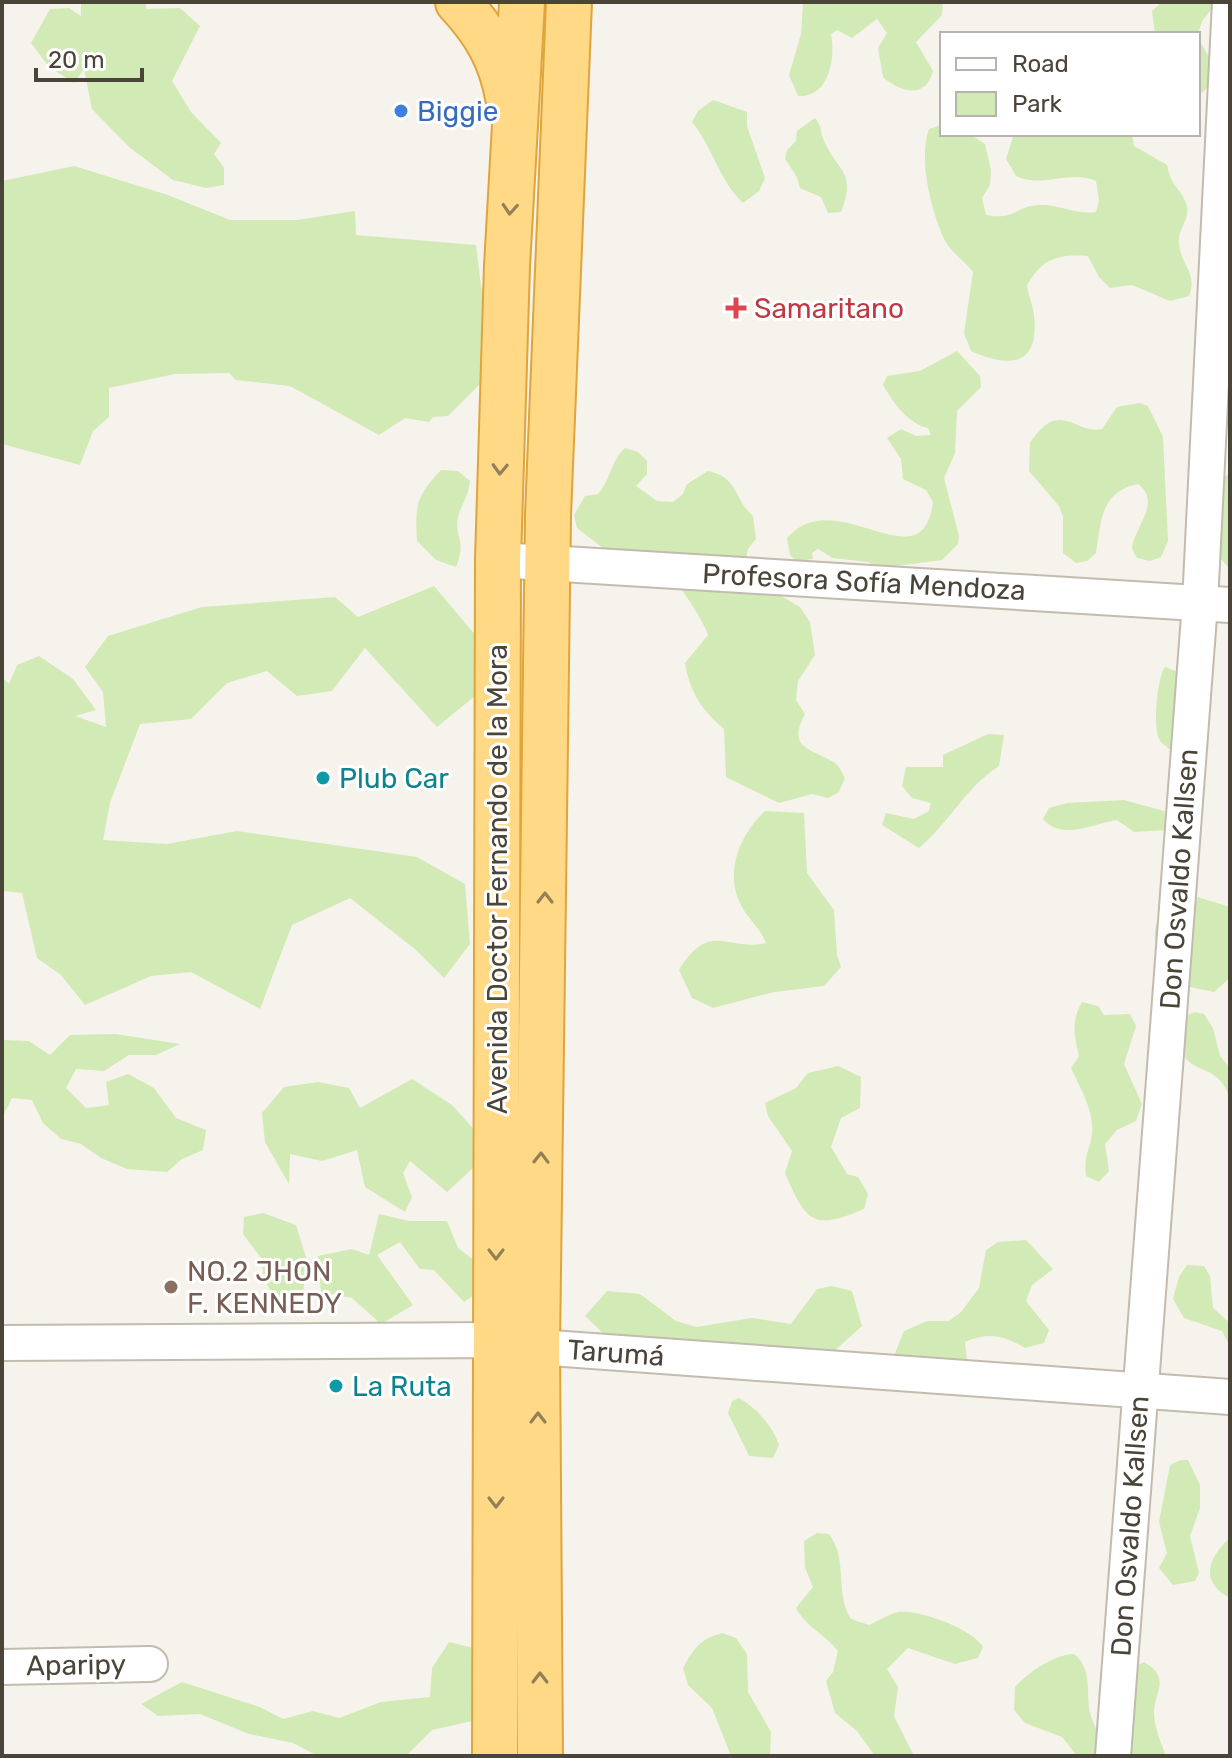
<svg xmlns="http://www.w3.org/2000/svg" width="1232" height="1758" font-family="Rubik,sans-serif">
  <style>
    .green { fill: #d2eab5 }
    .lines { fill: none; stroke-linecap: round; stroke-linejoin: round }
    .minor-casing { stroke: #c2bbae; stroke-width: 38 }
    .trunk-casing { stroke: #e0a43c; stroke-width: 48 }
    .minor { stroke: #fff; stroke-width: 34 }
    .trunk { stroke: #ffd985; stroke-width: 44 }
    .oneway { stroke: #938057 }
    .shop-dot { fill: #3f7fe0; stroke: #fff; stroke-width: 3 }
    .health-dot { fill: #e0444e; stroke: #fff; stroke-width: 3 }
    .culture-dot { fill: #0f9aa8; stroke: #fff; stroke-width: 3 }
    .education-dot { fill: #8d6e63; stroke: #fff; stroke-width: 3 }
    .labels { text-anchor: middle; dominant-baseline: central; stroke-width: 6; stroke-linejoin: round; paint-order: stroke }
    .shop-label { font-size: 28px; fill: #366cbe; stroke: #fff; text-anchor: start }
    .health-label { font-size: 28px; fill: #be3a42; stroke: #fff; text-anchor: start }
    .street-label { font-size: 28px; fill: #4b4439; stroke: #fff }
    .culture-label { font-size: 28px; fill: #0d838f; stroke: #fff; text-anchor: start }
    .education-label { font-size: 28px; fill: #785e54; stroke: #fff; text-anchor: start }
  </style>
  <rect width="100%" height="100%" fill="#f6f3ec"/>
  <!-- green -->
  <g class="green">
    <polygon points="81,2 146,2 146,9 180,8 200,26 172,81 191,112 221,143 214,154 224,168 224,185 206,188 173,180 129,147 92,109 84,69 74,83 49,67 31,43 50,9 69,8 81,16"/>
    <path d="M803,2h140l-1,13 -26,27 17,29c-7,28 -32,22 -50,6l-5,-29 9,-15 -10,-14 -25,19 -15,-8 -6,4c5,24 -2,64 -33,62l-9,-21 12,-41z"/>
    <polygon points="1162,2 1217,2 1202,21 1198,34 1155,34 1152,11"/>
    <polygon points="1198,38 1220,76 1198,96"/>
    <path d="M713,100l34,12v14l18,52 -6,13 -16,12c-24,-23 -30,-55 -51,-81l6,-11z"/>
    <path d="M815,118c7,8 5,14 9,23 14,31 33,31 17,71l-13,1 -7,-16 -21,-9 -3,-11 -12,-18 2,-9 9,-9 1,-10z"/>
    <path d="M942,125v9h28l15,10 6,26 -1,15 -8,13 4,17c31,6 30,-10 54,-10 19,-1 37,10 56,7l3,-11 -3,-20c-28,-12 -53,8 -80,-5l-10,-17 8,-25h118l2,12 33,19c5,24 13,22 19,38 6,16 -9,25 -7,41 2,21 19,30 10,52l-19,5 -38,-16 -22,3 -11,-11 -11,-21c-30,-2 -45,2 -61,29 1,10 6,20 7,30 6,52 -25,53 -63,36l-7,-18 9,-61c-9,-12 -23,-20 -29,-33 -13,-29 -26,-80 -15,-110z"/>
    <polygon points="74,166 168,195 230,220 297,220 355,211 356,235 476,245 481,286 498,321 484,380 448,416 433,417 429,422 405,418 379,435 290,386 236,380 229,373 175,374 109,388 109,417 93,431 80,465 2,444 2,181"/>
    <path d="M957,351l23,25 1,11 -24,24 -2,42 -11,25 15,58 -1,8 -16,16 -62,8 -12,-6 -35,-4 -15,-9 -6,4 1,6 -17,2 -6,-6 -3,-17c50,-57 135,49 146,-36l-7,-12 -23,-11 -2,-20 -14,-21 14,-9 15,7 15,-1 -3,-7c-21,-5 -35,-26 -45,-43l4,-9 33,-5z"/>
    <path d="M1139,403l9,3 15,31 5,104 -7,16 -11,4 -13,-3 -5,-9c1,-21 31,-46 6,-65 -38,8 -37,38 -42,69l-9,8 -11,2 -13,-10v-36l-4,-11 -30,-35 1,-28c30,-46 45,-8 72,-14l15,-22z"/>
    <path d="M625,448l13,4 9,9v13l-11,12 21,15 16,1 10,-8 4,-10 21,-13c32,7 25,28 45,45l3,23 -8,10 -3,13 26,28 29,17 10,15 5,33 -17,26 -2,19 9,14c-19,36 7,34 30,49 4,3 7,10 10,15l-6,14 -11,6 -16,-4 -33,9 -53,-26 -2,-48c-22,-19 -34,-36 -39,-66l23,-28c-6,-16 -18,-33 -28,-48l-53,-10 -23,-28 -27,-21 -3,-13 11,-19 13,-2c13,-14 13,-34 27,-46z"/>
    <path d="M441,470l17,1 12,10c-2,17 -9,24 -12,36 -4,21 9,22 -2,50l-20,-7 -19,-19c-2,-36 -1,-44 24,-71z"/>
    <polygon points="1230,473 1230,569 1211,548 1210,488"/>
    <polygon points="434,586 477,637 481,691 437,727 365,648 332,691 297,696 267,671 227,683 191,719 140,724 110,803 103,840 167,844 237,831 417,857 465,884 470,944 444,978 416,950 350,898 292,925 260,1009 191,972 151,976 85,1005 61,975 37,958 22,893 2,891 2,677 9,684 17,665 39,656 73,679 96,710 75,716 106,727 103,692 85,667 108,636 202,607 335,597 358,617"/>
    <path d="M1165,667l13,5 3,73 -12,4c-3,-3 -8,-6 -10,-10 -6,-12 -2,-62 6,-72z"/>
    <path d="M988,734l16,1 -5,31c-34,22 -49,56 -80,82l-37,-23 4,-12 28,6 15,-8 2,-8 -19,-5 -10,-12 4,-19h37v-12z"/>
    <path d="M1124,800l40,11 4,19 -34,2 -17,-12c-25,4 -55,21 -74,-1l6,-11 18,-5z"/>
    <path d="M765,811l39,2 3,60 27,37 3,45 4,12 -17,19 -50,6 -61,16 -21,-10 -13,-28c31,-51 48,-18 87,-27 -5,-14 -17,-23 -24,-36 -19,-33 -2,-73 23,-96z"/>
    <path d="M1198,897l32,10v71l-16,14 -29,-6c-23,-29 -40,-38 -24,-76z"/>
    <path d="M1082,1002l16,4 6,9 26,-1 6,12 -12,38 18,40 -6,17 -19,9 -12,14 4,27 -10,11 -13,-6c-2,-16 1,-21 5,-36 6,-25 -10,-50 -20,-72l8,-12c-5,-21 -8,-35 3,-54z"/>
    <path d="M1195,1012l9,2 9,14 7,28 10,12v31c-11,-37 -39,-23 -49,-49 -3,-9 0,-23 1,-33z"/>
    <polygon points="116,1034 180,1044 156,1055 129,1055 104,1071 76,1069 66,1088 86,1108 109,1105 106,1082 128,1074 154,1088 176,1118 206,1130 203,1150 182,1159 167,1172 127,1169 101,1158 81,1144 61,1139 43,1123 32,1100 12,1098 2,1118 2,1040 29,1041 50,1055 70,1035"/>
    <path d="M838,1066l23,11 -1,31 -19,10 -10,29 16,27 11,3 10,17 -4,15c-51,22 -58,13 -79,-36l7,-22 -24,-35 -3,-13 31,-15 12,-15z"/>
    <polygon points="412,1079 452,1105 478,1134 473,1168 447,1192 410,1161 403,1173 412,1197 405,1212 365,1187 357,1150 322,1161 290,1154 289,1184 265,1142 262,1113 284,1087 318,1082 349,1088 360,1108"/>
    <polygon points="263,1213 296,1225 306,1257 303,1295 280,1310 264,1278 261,1258 243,1234 244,1217"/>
    <polygon points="379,1214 409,1221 447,1221 458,1248 475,1261 476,1294 464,1302 434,1270 420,1269 400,1242 377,1255 413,1305 381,1324 352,1298 321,1292 318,1256 352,1249 369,1255"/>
    <path d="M1026,1240l27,29 -21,16 -6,16 23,29 -5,13 -19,5c-22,-13 -37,-16 -60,-6l2,19 -7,21c-38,20 -48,13 -67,-24l11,-27 23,-10h22l12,-9 18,-24 7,-38 12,-8z"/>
    <polygon points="1187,1265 1204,1266 1210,1276 1213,1308 1230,1323 1230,1346 1222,1331 1184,1318 1173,1299 1179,1277"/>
    <polygon points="832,1286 852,1291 862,1326 831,1354 606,1336 585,1316 607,1291 640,1294 676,1321 696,1327 752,1318 791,1324 817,1289"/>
    <path d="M739,1398c16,9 34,28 40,47l-6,13 -24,-2 -21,-43 4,-12z"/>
    <polygon points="1181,1460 1188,1460 1200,1485 1200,1508 1190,1536 1199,1573 1195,1581 1173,1585 1159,1568 1167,1553 1159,1522 1170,1465"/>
    <path d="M817,1533l12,1c20,27 5,58 22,85l18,6c9,-4 20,-11 29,-13 21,-3 75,17 85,35l-5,11 -23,6 -47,-16 -21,21 11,18 -4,29 20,40h-39l-18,-25 -22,-18 -9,-32 7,-9 5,-21c-13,-17 -32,-24 -42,-43l17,-21 -8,-20 -1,-26z"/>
    <path d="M1230,1538v60c-30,-15 -23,-40 0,-60z"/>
    <path d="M722,1633l14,5 11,16 1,38 23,40 -1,24h-39l-19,-48 -24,-23 -5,-17c11,-20 17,-29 39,-35z"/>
    <polygon points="449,1642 477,1649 481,1719 432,1730 406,1756 318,1756 293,1743 249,1734 200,1714 158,1716 141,1704 182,1682 260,1707 283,1719 313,1711 339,1718 381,1702 430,1697 432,1668"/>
    <path d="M1074,1654c17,13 13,35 15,53 1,12 10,25 12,37l-5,12h-19l-15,-19 -37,-14 -11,-13 1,-23c14,-15 38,-32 59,-33z"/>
    <path d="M1144,1662c28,16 10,31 10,50 0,16 7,30 12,44h-51l18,-88z"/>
  </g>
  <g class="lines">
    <defs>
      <g id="minor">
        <polyline points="498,560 1230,605"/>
        <polyline points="2,1343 496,1340 537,1347 1230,1397"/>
        <polyline points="2,1667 150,1664"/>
        <polyline points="1113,1756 1200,603 1230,2"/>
      </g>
      <g id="trunk">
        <path d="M458,2c27,29 43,56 50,95"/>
        <polyline points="495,1756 498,560 507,266 522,2"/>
        <polyline points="540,1756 537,1347 548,515 569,2"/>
      </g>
    </defs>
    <!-- minor casing -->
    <use href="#minor" class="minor-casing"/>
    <!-- trunk casing -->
    <use href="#trunk" class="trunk-casing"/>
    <!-- minor -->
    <use href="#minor" class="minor"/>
    <!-- trunk -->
    <use href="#trunk" class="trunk"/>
  </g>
  <!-- one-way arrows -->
  <defs><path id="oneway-chevron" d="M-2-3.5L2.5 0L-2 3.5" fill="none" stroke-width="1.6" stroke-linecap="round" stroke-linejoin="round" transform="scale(2)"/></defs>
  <g class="oneway">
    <use href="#oneway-chevron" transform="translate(510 209) rotate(94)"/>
    <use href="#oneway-chevron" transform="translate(500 469) rotate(92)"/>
    <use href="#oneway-chevron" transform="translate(545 898) rotate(-90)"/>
    <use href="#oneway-chevron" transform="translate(541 1158) rotate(-89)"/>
    <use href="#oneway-chevron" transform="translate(496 1254) rotate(90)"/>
    <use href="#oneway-chevron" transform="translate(538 1418) rotate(-90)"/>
    <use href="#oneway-chevron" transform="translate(496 1502) rotate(90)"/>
    <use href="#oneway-chevron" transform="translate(540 1678) rotate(-90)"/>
  </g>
  <!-- markers -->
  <circle class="shop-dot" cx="401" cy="111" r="8"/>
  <path class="health-dot" d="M732 296h8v8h8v8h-8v8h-8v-8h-8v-8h8z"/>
  <g class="culture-dot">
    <circle cx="323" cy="778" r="8"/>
    <circle cx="336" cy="1386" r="8"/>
  </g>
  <circle class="education-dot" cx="171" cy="1287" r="8"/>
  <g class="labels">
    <!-- shop labels -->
    <g class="shop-label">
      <text x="417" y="111">Biggie</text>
    </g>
    <!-- health labels -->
    <g class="health-label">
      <text x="754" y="308">Samaritano</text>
    </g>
    <!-- street labels -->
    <g class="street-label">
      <text transform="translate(864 582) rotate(3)">Profesora Sofía Mendoza</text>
      <text transform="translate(497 879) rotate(-90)">Avenida Doctor Fernando de la Mora</text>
      <text transform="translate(1179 879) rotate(-86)">Don Osvaldo Kallsen</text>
      <text transform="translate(616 1353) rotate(4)">Tarumá</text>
      <text transform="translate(1130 1526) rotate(-86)">Don Osvaldo Kallsen</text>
      <text transform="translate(76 1665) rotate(-1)">Aparipy</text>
    </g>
    <!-- culture labels -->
    <g class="culture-label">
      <text x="339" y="778">Plub Car</text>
      <text x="352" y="1386">La Ruta</text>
    </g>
    <!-- education labels -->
    <g class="education-label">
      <text x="187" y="1271">NO.2 JHON<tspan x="187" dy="32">F. KENNEDY</tspan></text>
    </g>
  </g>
  <!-- border -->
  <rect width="1232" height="1758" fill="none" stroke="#4b4439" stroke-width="8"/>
  <!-- legend -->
  <rect x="940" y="32" width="260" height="104" fill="#ffffff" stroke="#b7b4b0" stroke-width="2"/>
  <rect x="956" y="58" width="40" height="12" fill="#ffffff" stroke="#b7b4b0" stroke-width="2"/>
  <text x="1012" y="72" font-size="24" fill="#4b4439">Road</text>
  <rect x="956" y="92" width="40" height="24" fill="#d2eab5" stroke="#b7b4b0" stroke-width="2"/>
  <text x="1012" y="112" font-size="24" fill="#4b4439">Park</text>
  <!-- scale -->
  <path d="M36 68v12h106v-12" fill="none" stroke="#4b4439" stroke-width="4"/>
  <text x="48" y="68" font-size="24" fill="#4b4439" stroke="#ffffff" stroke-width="6" paint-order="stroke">20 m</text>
</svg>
